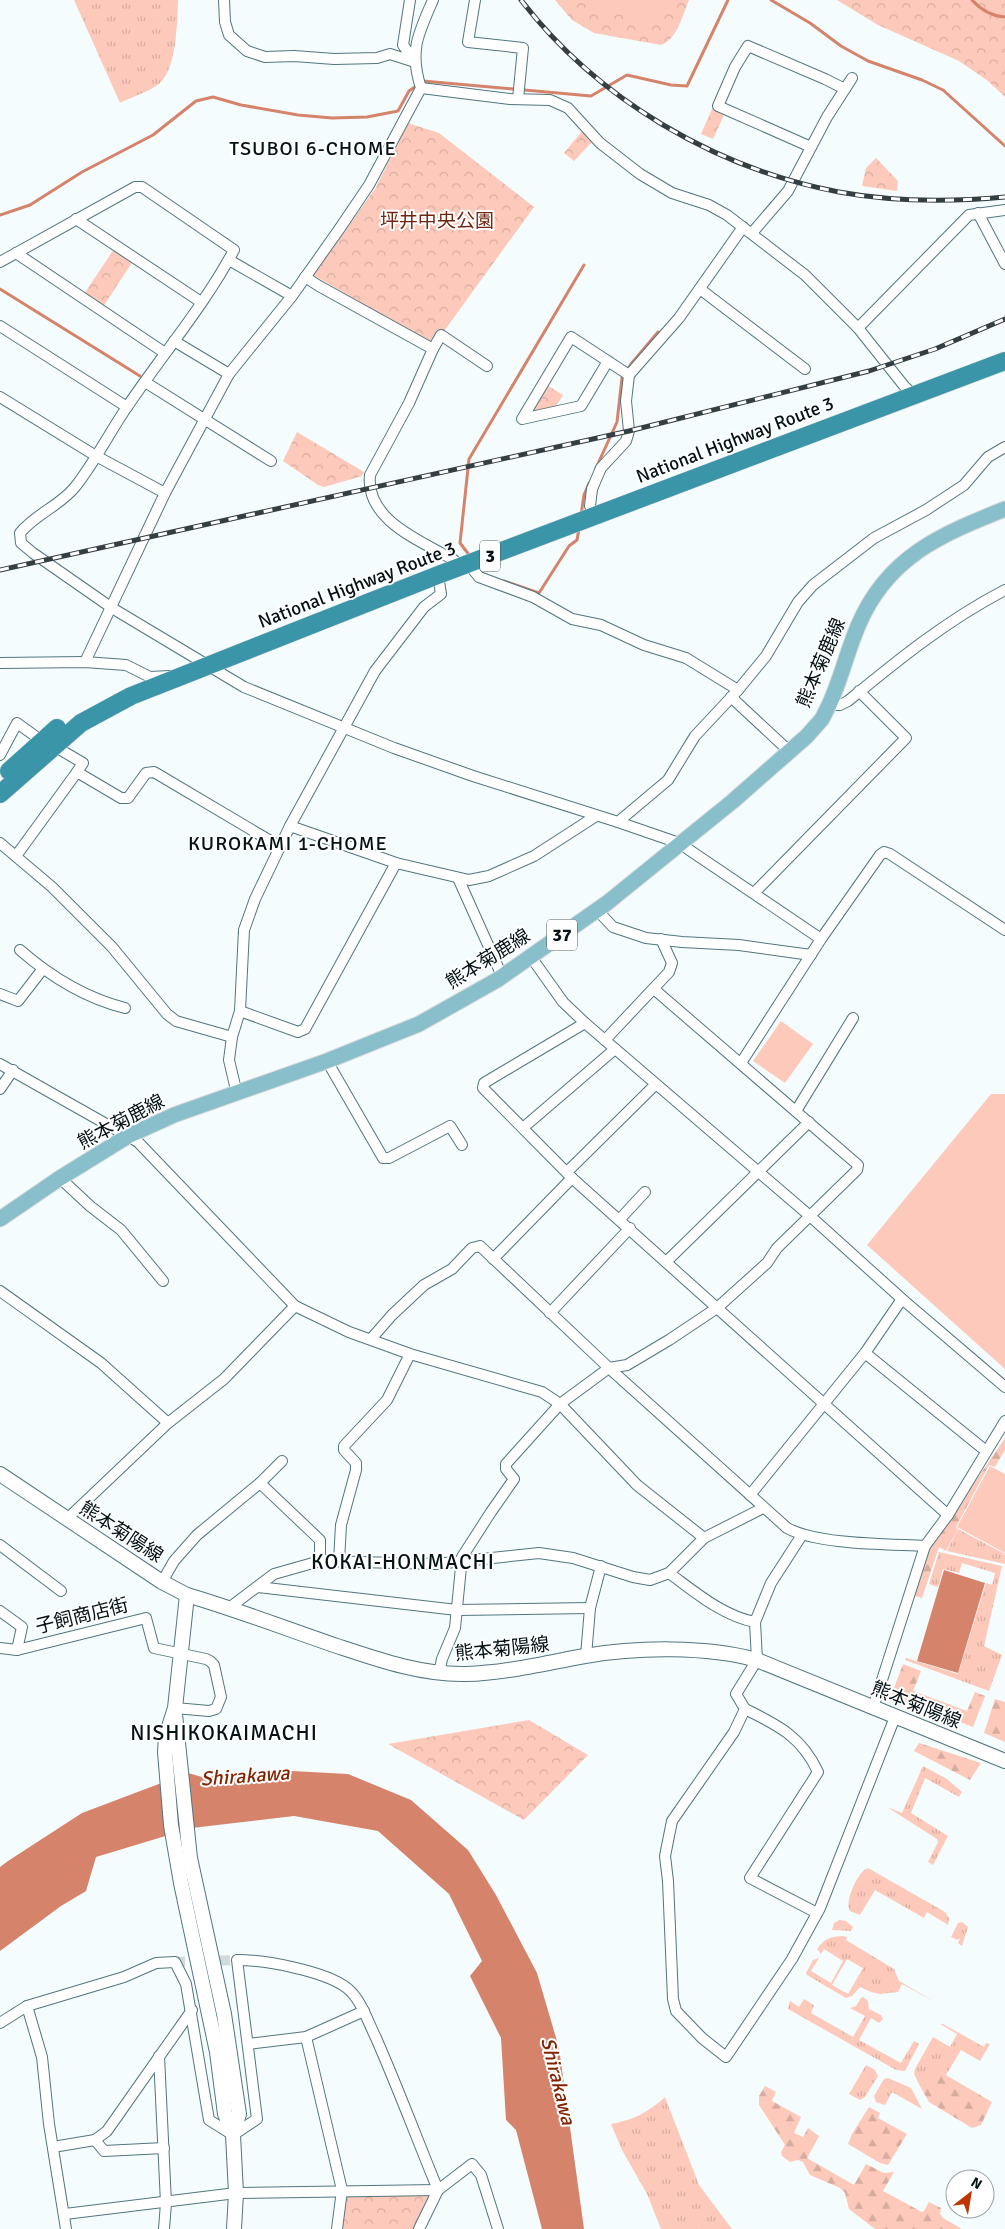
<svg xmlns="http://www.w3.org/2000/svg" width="1005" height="2229" font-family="Signika,'Noto Sans JP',sans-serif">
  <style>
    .grass { fill: url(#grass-tufts); fill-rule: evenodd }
    .forest { fill: url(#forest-firs) }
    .park { fill: url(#park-crowns) }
    .garden { fill: #fdc9ba }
    .water { fill: #d5836b }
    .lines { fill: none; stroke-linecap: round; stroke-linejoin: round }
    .stream { stroke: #d5836b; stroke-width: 3 }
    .street-tunnel { stroke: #d0d9db; stroke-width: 10; stroke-dasharray: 10 5; stroke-linecap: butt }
    .street-casing { stroke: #52757e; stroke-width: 12 }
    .secondary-casing { stroke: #52757e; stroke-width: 16 }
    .primary-casing { stroke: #d7d9da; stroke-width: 17 }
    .highway-casing { stroke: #d7d9da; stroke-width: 19 }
    .street { stroke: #fff; stroke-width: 10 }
    .secondary { stroke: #fff; stroke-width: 14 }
    .primary { stroke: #89bfcb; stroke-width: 15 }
    .highway { stroke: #3b95a9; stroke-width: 18 }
    .rail-casing { stroke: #333f42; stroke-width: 5 }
    .rail { stroke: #fff; stroke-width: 3; stroke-dasharray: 9; stroke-linecap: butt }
    .labels { text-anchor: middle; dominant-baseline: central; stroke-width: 4; stroke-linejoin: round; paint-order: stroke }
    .shield { fill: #fff; stroke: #4f585b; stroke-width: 1 }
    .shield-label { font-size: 18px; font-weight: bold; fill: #041115 }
    .park-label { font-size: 19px; fill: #702610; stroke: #fff }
    .street-label { font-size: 19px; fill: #041115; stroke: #fff }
    .neighbourhood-label { font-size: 20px; letter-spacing: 1px; fill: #041115; stroke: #fff }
    .water-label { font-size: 20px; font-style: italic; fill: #832200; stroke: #fff }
    .quarter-label { font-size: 21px; letter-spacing: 1px; fill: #041115; stroke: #fff }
  </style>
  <defs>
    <pattern id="grass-tufts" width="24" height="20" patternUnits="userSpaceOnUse" patternTransform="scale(1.25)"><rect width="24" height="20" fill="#fdc9ba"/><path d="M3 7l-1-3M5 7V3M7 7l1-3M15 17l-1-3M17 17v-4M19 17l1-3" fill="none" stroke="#d7ac9f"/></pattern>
    <pattern id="forest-firs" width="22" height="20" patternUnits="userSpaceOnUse" patternTransform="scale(1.25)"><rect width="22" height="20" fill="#fdc9ba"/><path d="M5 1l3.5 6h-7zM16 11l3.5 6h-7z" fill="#d7ac9f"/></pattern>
    <pattern id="park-crowns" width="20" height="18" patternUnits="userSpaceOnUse" patternTransform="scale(1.25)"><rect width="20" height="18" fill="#fdc9ba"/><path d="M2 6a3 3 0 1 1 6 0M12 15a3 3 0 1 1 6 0" fill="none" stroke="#d7ac9f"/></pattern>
  </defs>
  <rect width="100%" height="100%" fill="#f4fcfe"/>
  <!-- grass -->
  <g class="grass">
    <path d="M74,0h104c-1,22 -1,69 -19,84 -10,8 -28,13 -39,19z"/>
    <polygon points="958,1529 1005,1554 1005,1564 947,1551"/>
    <polygon points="939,1552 1002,1566 984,1646 1002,1655 989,1691 905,1660 906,1658 958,1674 986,1583 992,1585 995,1573 962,1563 959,1573 943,1569 938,1587 929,1584"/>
    <polygon points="923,1766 947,1779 962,1792 959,1797 925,1778 911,1813 948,1836 933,1865 928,1862 938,1842 937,1839 887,1807 902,1813"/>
    <path d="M868,1868l77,44 4,6 -1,7 -21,-13 -3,6 -49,-28 -15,25 -10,-4c-6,-9 8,-40 18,-43z"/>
    <polygon points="839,1920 846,1921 853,1927 851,1931 832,1930 834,1923"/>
    <polygon points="962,1922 968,1927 962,1946 958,1943 960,1938 957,1940 951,1937 958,1923"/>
    <path d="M843,1936l4,1 -1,3 48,29 5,12 38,22 -35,-19 -4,8 -18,2 -9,-2 -11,-5 -8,9 -6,2 -39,-23 -1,-2 7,-13 6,-2 -8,13 20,12 12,-22 -19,-12 -3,5 -4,-5c7,-10 14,-13 26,-13zM847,1959l16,9 -15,26 -16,-9z"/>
    <polygon points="863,1997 868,2001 869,2009 881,2015 883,2019 879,2023 871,2018 859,2040 901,2063 914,2041 919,2044 905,2071 896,2070 788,2009 790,2001 799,2007 804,1999 814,2005 811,2013 853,2037 865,2016 850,2008 856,2006 861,1998"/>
    <polygon points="940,2024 943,2024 984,2047 986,2043 990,2044 980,2061 961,2050 946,2075 939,2071 932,2071 921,2088 914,2074 915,2069 933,2037 950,2047 957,2034"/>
    <polygon points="866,2065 875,2070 878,2076 865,2097 860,2100 849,2094"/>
    <polygon points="888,2078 911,2088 922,2109 892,2092 885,2105 876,2102 874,2096 884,2079"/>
    <path d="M665,2097l34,88 33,44h-71l-14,-35 -25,-44 -11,-26c22,-4 38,-12 54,-27z"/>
  </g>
  <!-- forest -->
  <g class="forest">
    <polygon points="1005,1438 1005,1450 995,1467 989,1465 956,1527 958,1529 946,1551 939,1547 922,1598 915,1596 930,1548"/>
    <polygon points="903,1664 921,1671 913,1691 967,1711 975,1692 985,1696 973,1727 891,1696"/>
    <polygon points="995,1699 1005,1702 1005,1742 984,1733"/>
    <polygon points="919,1743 981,1763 970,1780 914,1751"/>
    <polygon points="931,2071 939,2071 992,2102 981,2125 972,2128 929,2102 921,2088"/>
    <polygon points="765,2086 776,2092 772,2101 801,2117 794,2133 803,2137 808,2128 819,2136 807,2158 854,2185 866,2164 884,2173 894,2172 883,2191 922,2212 924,2211 929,2202 941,2208 940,2214 943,2218 962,2229 875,2229 849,2209 845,2193 840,2188 810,2175 803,2162 798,2160 790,2162 782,2156 781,2152 785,2145 759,2105 759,2096"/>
    <polygon points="869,2107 880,2113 878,2118 907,2134 888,2165 880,2163 848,2144 852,2134"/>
  </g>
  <!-- park -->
  <g class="park">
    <path d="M555,0h134c-6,14 -12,40 -28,45l-67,-12 -22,-13z"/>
    <polygon points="837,0 1005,0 1005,97 988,81 959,61 878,25"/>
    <polygon points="712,109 724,115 713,139 701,134"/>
    <polygon points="408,123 439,133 534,207 434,345 313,275 375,189"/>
    <polygon points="583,130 591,138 592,142 574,161 564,153"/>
    <polygon points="876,158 898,181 897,191 862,186 866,168"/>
    <polygon points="114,249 133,261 103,307 84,294"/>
    <polygon points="547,385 563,395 555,408 535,413 532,409"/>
    <polygon points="297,432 364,472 362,476 324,487 318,485 283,461"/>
    <polygon points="529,1720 588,1755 524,1820 388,1744"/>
    <polygon points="342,2190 438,2190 419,2229 337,2229"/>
  </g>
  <!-- garden -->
  <g class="garden">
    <polygon points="604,0 663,0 657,24 601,10"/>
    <polygon points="781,1021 813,1044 785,1083 753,1061"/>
    <polygon points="991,1094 1005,1094 1005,1369 867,1245"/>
    <polygon points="990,1466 1005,1474 1005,1553 957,1527"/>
  </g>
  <!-- water -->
  <g class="water">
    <polygon points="944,1570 985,1583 958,1673 917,1661"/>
    <polygon points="273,1770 348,1774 411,1800 468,1850 496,1895 537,1973 559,2048 584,2229 542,2229 516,2130 506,2120 501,2038 470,1976 482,1961 449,1894 378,1831 294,1816 192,1828 96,1857 86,1891 61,1906 0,1951 0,1867 8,1861 82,1813 188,1773 202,1777"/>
  </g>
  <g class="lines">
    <!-- stream -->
    <g class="stream">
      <polyline points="771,0 810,23 841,46 868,61 922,80 943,90 1005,146"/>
      <path d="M972,0c9,10 19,16 33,17"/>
      <polyline points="0,215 30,205 82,172 153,135 196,101 213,97 241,105 298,115 332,118 367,117 398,111 409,91 423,81 591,96 627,75 671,85 687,86 728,0"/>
      <polyline points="0,289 140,376"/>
      <polyline points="596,468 617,422 622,378 631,364 658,332"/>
      <polyline points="581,515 584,495 589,483"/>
      <polyline points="470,556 460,543 469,459 584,265"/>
      <polyline points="504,581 539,593 569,546 577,540 579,529"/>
    </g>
    <!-- street-tunnel -->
    <polyline class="street-tunnel" points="175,1962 237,1960"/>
    <defs>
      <g id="street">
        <polyline points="224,0 225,22 229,35 247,51 265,57 294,56 334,59 377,58 390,54 415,62 403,45 410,0"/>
        <polyline points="475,0 468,42 523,48 518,99"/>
        <polyline points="421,88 510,99 550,100 568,108 600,143 640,174 672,193 709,205 727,215 805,275 858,328 905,387 915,396"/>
        <polyline points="811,147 718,106 735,67 748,46 825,79 845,89"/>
        <polyline points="978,213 1005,264"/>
        <polyline points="76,219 201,302"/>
        <polyline points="752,233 788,191 827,117 852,78"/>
        <polyline points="16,253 165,353"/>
        <polyline points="229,260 292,296"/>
        <path d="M0,262l135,-75h7l92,63c-30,56 -72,105 -107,157 -18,26 -32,55 -52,80 -15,19 -40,27 -55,46l1,10 12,10 79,55 132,79 150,61 79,28 145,46 61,21 142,96"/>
        <path d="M305,277l14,9 114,63 -24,54 -39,72c-5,45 51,66 84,85"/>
        <polyline points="700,289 805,369"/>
        <polyline points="0,326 127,407"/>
        <polyline points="858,328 969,215 1005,210"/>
        <polyline points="174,341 229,374"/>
        <polyline points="433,349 441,335 487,366"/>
        <polyline points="608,361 581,406 522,419 571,337 629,375"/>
        <polyline points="145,382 271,461"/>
        <polyline points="0,397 96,456 165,493"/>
        <polyline points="590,506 592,489 601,468 626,441 629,431 626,401 629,375 679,318 743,227"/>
        <polyline points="469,565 479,577 533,597 572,619 601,625 644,645 686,658 738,690"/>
        <path d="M85,662l80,-169 64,-119 63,-78 48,-68 29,-43 52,-97c-12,-37 -3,-54 12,-88"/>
        <polyline points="0,663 85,662 126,665 150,677 170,676"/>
        <polyline points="731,697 789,751"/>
        <path d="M829,705h11l8,-4c50,-41 99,-81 157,-111"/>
        <polyline points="54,746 83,763 77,772 121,798 128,798 146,773 154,772 279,846"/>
        <polyline points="0,755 17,723 42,741"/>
        <polyline points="618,822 668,780 695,736 738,690 766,656 798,602 813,585 874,538 926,510 964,485 988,457 1005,447"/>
        <polyline points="290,826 396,863 469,880 489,876 534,856 596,816"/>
        <polyline points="0,843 52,887 112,947 167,1014 176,1021 232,1037"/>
        <polyline points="16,856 77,772"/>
        <polyline points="458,878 502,976"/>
        <polyline points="754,893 906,738 859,691"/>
        <polyline points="597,910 613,927 646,938 682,942 739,945 811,955"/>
        <path d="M20,950c31,27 65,48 105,58"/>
        <polyline points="531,957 563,1002 585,1023 810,1216 902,1299 1005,1387"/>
        <polyline points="0,994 18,1001 42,970"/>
        <polyline points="240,1011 298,1032 305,1029 396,863"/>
        <polyline points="585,1023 484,1083 483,1088 572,1178 948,1515"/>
        <polyline points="605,1040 669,972 672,963 661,939"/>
        <polyline points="327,1061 383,1158 389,1158 450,1126 462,1145"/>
        <polyline points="741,1063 821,939 880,855 884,852 890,854 1005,930"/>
        <polyline points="0,1064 138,1142 295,1306 349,1332 410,1354 542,1392 560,1404 637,1485 704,1538"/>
        <polyline points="0,1089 13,1070"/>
        <polyline points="237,1094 229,1060 232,1037 240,1011 244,930 255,899 290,826 375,671 424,607 441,594 438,575"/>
        <polyline points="796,1111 853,1018"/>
        <polyline points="524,1127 615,1049"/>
        <polyline points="567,1172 655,1085"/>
        <polyline points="60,1178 90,1206 121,1230 163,1281"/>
        <polyline points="620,1219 645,1192"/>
        <polyline points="493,1259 572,1178"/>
        <polyline points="667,1261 809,1122"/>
        <polyline points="0,1291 101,1363 168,1423"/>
        <polyline points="550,1313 630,1228"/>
        <path d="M371,1339l21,-24 32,-30 28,-16 20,-21 8,-2 129,122 178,160c32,17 101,16 138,18"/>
        <polyline points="865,1353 986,1451"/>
        <polyline points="260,1483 320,1540 320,1561"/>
        <polyline points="750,1495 865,1353 902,1299"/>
        <polyline points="67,1519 168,1423 224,1379 295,1306"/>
        <polyline points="802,1535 771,1583 755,1622 757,1660 736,1694 745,1709 734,1732 672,1821 665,1856 668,1881 673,1999 676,2011 702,2038 726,2057 792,1959 820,1908 895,1717"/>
        <polyline points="0,1545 61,1591"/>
        <polyline points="339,1561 341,1525 356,1470 356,1463 344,1450 344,1446 387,1400 410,1354"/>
        <path d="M669,1573c26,19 54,43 86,49"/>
        <polyline points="162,1582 174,1561 197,1535 260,1483 282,1461"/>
        <polyline points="258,1587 457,1610 590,1608"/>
        <polyline points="229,1608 274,1574 320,1561 436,1564 539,1553 573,1558 633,1577 650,1580 669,1573 704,1538 763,1508"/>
        <polyline points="0,1611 22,1627 17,1650"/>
        <polyline points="0,1648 17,1650 146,1618 154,1648 206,1659 210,1661 214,1665 221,1697 216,1709 209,1711 175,1708"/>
        <polyline points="586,1656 590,1608 601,1566"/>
        <polyline points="439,1673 442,1659 455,1628 462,1557 491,1512 514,1479 506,1469 506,1464 560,1404 609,1368 627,1365 669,1340 717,1308 767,1263 777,1248 857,1170 858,1165 655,990"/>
        <polyline points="873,1708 925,1546 948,1515 1005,1421"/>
        <path d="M745,1709c33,16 57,28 73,63l-68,106 67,35"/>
        <polyline points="27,2006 42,2057 49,2124 66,2229"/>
        <path d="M0,2023l27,-17 97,-29 32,-14 19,-1 11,22 23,136 24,15 24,-16 -20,-159c28,0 88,11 110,28 14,11 21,34 29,50 22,50 41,101 62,152"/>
        <polyline points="306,2037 342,2190 337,2229"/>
        <polyline points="248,2044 306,2037 364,2011"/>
        <polyline points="159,2056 166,2203 164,2229"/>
        <polyline points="95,2140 104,2151 164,2148"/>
        <polyline points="53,2147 95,2140 107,2131 192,2010"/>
        <polyline points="65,2214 236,2193 438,2190"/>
        <polyline points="419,2229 438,2190 472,2164 481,2175 498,2229"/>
      </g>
      <g id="secondary">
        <path d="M0,1474l162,108 25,13c51,15 100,34 150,51 42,14 85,29 129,28 40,-1 79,-11 119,-18 52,-9 122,-10 172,4l248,101"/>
        <polyline points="187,1595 175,1708 166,1736 165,1752 171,1825 181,1883 217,2052 225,2114 233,2135"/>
        <polyline points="175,1714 190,1858 224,2014 239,2114 233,2135 236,2193 234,2229"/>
      </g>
      <path id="primary" d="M0,1219l60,-41 68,-42 46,-21 153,-54 92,-37 78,-44 110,-77 126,-102 74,-65 15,-17 7,-14c12,-26 18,-53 29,-79 29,-69 82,-91 147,-117"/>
      <g id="highway">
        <polyline points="9,771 57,728"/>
        <polyline points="0,794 81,723 131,696 438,575 1005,361"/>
      </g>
    </defs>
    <!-- street casing -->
    <use href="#street" class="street-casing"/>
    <!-- secondary casing -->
    <use href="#secondary" class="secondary-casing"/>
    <!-- primary casing -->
    <use href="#primary" class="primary-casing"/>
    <!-- highway casing -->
    <use href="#highway" class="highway-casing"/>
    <!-- street -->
    <use href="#street" class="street"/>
    <!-- secondary -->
    <use href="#secondary" class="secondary"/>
    <!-- primary -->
    <use href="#primary" class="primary"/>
    <!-- highway -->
    <use href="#highway" class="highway"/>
    <defs>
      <g id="rail">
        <path d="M521,0c76,99 195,169 318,192 55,10 111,10 166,5"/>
        <polyline points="0,570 629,431 869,371 935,349 1005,319"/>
      </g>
    </defs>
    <!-- rail casing -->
    <use href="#rail" class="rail-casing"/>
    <!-- rail -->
    <use href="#rail" class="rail"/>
  </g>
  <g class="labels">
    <!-- shield labels -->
    <g class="shield">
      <rect x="480" y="540.5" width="20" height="31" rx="4"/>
      <rect x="547" y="919.5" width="30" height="31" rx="4"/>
    </g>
    <g class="shield-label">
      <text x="490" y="556">3</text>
      <text x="562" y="935">37</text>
    </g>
    <!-- park labels -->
    <g class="park-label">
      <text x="437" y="221">坪井中央公園</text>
    </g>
    <!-- street labels -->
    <g class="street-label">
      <text transform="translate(735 440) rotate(-21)">National Highway Route 3</text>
      <text transform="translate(357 585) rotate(-21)">National Highway Route 3</text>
      <text transform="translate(821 663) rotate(-67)">熊本菊鹿線</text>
      <text transform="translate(488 959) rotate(-32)">熊本菊鹿線</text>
      <text transform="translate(121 1122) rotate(-28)">熊本菊鹿線</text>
      <text transform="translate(121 1532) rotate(33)">熊本菊陽線</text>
      <text transform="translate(82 1616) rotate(-14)">子飼商店街</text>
      <text transform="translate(502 1649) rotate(-6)">熊本菊陽線</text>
      <text transform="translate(916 1705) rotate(22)">熊本菊陽線</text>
    </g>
    <!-- neighbourhood labels -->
    <g class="neighbourhood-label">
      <text x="313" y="148">TSUBOI 6-CHOME</text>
      <text x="288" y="843">KUROKAMI 1-CHOME</text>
    </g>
    <!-- water labels -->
    <g class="water-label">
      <text transform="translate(245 1776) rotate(-4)">Shirakawa</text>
      <text transform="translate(558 2081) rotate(76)">Shirakawa</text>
    </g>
    <!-- quarter labels -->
    <g class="quarter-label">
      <text x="403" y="1562">KOKAI-HONMACHI</text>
      <text x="224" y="1733">NISHIKOKAIMACHI</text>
    </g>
  </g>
  <!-- north arrow -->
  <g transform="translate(970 2194) rotate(31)"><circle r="24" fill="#ffffff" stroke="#9ba0a1"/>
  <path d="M0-4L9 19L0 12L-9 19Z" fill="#bd3500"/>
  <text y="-8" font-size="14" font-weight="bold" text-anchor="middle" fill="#041115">N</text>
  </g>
</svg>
